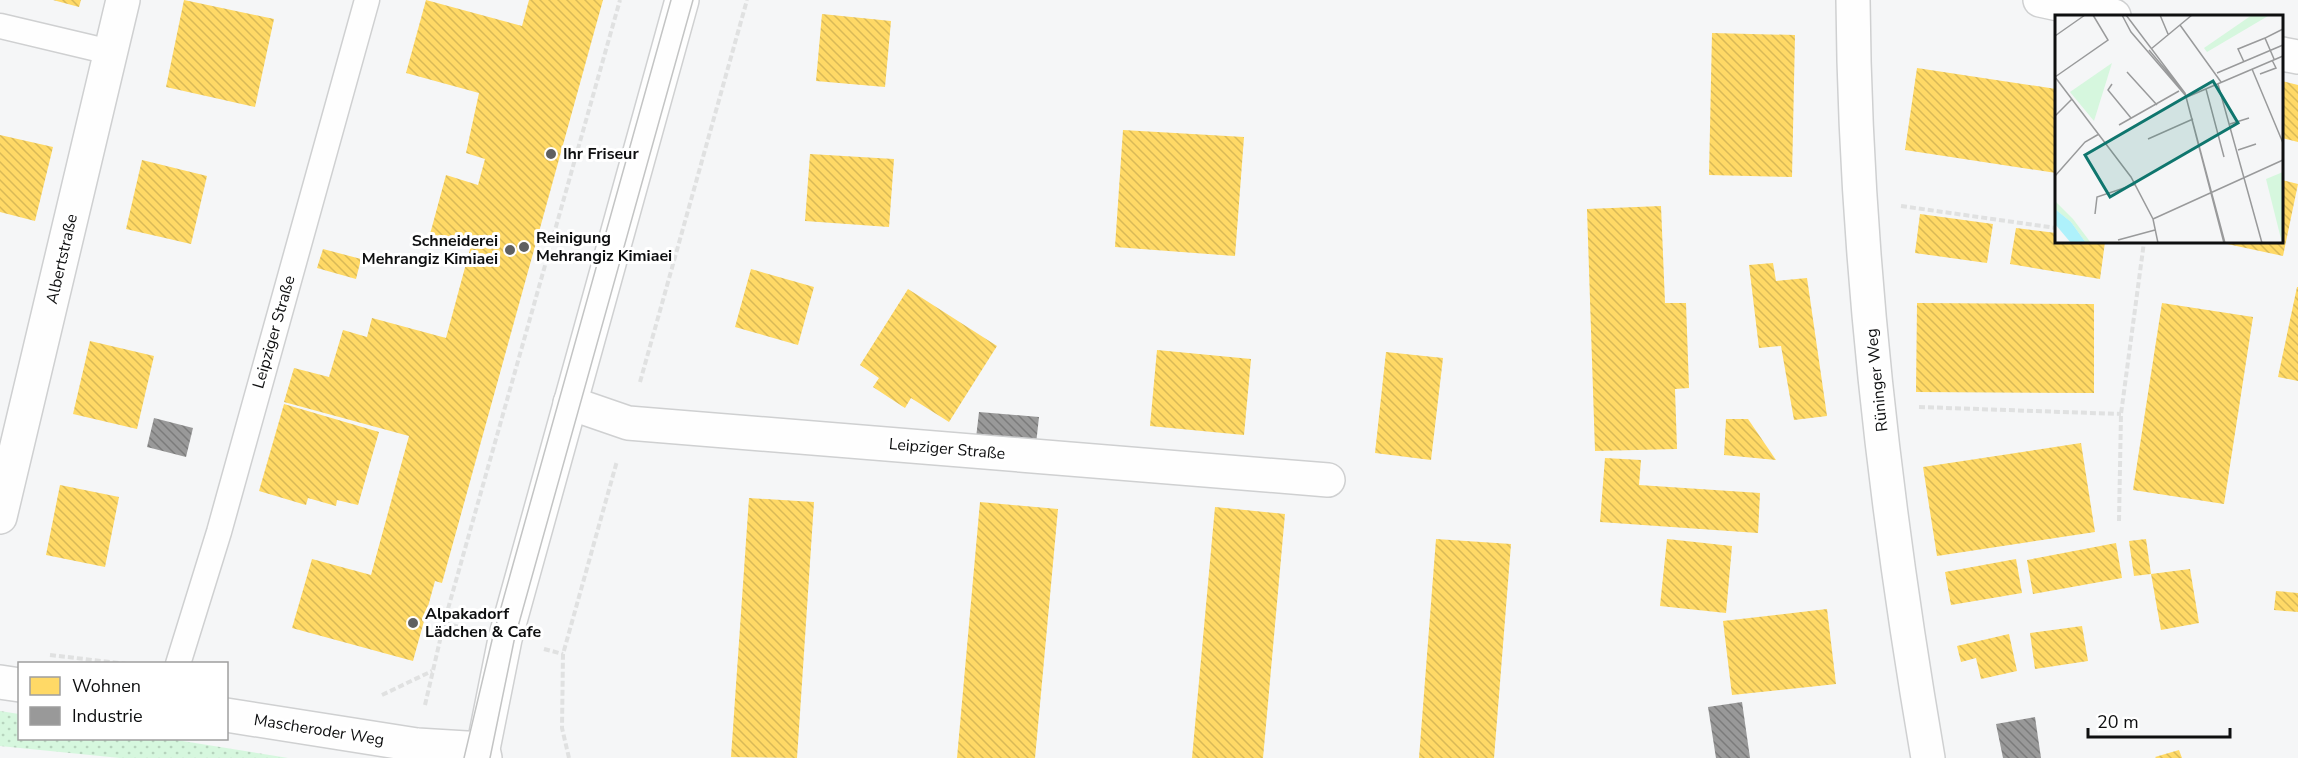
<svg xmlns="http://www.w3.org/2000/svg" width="2298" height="758" font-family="'Nunito Sans',sans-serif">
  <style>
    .grass { fill: url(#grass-dots) }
    .homes { fill: url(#homes-back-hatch) }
    .industry { fill: url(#industry-back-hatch) }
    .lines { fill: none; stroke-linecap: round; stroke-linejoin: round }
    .lane-casing { stroke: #cfd0d1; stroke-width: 27 }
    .street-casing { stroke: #cfd0d1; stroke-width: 36 }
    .secondary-casing { stroke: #cfd0d1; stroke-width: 36 }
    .path { stroke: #e0e1e1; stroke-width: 4; stroke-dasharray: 6 3; stroke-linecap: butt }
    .lane { stroke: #fefefe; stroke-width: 24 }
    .street { stroke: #fefefe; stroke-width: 33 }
    .secondary { stroke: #fefefe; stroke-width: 33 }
    .tram { stroke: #c3c4c4; stroke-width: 1.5 }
    .poi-dot { fill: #5f6061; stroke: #fff; stroke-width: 2 }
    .labels { text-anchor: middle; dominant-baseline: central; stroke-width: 6; stroke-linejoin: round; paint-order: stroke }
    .poi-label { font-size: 16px; font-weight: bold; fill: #0e0f10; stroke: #fff; text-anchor: start }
    .street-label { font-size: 16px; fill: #0e0f10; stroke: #fff }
    .inset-road { fill: none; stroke: #999a9b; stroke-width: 1.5 }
    .view { fill: #0f766e; fill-opacity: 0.15; stroke: #0f766e; stroke-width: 3 }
    .inset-edge { fill: none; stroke: #0e0f10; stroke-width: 3 }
  </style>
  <defs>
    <pattern id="grass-dots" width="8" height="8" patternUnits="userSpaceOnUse" patternTransform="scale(1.5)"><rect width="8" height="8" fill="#d6f7de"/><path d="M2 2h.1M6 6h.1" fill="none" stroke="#b6d3bd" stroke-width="1.8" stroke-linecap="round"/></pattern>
    <pattern id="homes-back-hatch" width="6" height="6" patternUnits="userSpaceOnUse" patternTransform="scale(1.5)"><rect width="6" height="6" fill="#ffd966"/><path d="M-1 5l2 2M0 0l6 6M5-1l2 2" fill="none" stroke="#d9b957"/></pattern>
    <pattern id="industry-back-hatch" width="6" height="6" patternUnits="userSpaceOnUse" patternTransform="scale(1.5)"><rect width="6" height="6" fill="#999"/><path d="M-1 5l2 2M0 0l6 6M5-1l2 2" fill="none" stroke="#7b7b7b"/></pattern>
  </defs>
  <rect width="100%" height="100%" fill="#f5f6f7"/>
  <!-- grass -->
  <polygon class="grass" points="0,711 19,714 20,738 170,739 288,758 120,758 0,746"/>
  <!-- homes -->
  <g class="homes">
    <polygon points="53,0 81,0 79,7"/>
    <polygon points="184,0 274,19 255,107 166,87"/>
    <polygon points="426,0 522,26 529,0 603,0 442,583 435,581 413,661 292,628 312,559 371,575 409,436 284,402 294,368 329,377 343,330 367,337 372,318 446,338 470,249 429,238 446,175 478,185 485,159 466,153 479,93 406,73"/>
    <polygon points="822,14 891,21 885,87 816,81"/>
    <polygon points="1712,33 1795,35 1792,177 1709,175"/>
    <polygon points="1917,68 2056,89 2056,173 1905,150"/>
    <polygon points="2282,81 2298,85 2298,142 2282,138"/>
    <polygon points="1123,130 1244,137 1235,256 1115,247"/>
    <polygon points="0,135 53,147 35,221 0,212"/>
    <polygon points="810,154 894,159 889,227 805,221"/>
    <polygon points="142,160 207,176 191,244 126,229"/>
    <polygon points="2282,180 2298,184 2283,256 2218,242 2282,242"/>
    <polygon points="1661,206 1665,303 1686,303 1689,388 1675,389 1677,449 1595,451 1587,209"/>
    <polygon points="1920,214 1993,224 1987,263 1915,253"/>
    <polygon points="2016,228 2056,233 2056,242 2105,242 2100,279 2010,264"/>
    <polygon points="323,249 361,259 356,279 317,268"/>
    <polygon points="1773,263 1776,281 1807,278 1827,416 1794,420 1781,346 1759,348 1749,265"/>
    <polygon points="751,269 814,287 798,345 735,327"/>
    <polygon points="2297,287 2298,287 2298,381 2278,377"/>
    <polygon points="908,289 997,346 949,422 911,398 905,408 873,387 879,378 860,365"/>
    <polygon points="1917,303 2094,304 2094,393 1916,392"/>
    <polygon points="2162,303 2253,317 2224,504 2133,490"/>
    <polygon points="90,341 154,356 137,429 73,414"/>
    <polygon points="1157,350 1251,359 1244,435 1150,426"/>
    <polygon points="1386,352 1443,358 1431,460 1375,453"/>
    <polygon points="284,404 379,432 358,505 337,500 336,506 308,498 306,505 259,491"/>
    <polygon points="1726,419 1748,419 1776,460 1724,455"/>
    <polygon points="2081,443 2095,532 1937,556 1923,467"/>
    <polygon points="1605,458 1641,460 1639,485 1760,493 1758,533 1600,522"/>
    <polygon points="60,485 119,497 105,567 46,555"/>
    <polygon points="749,498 814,502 797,758 731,757"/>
    <polygon points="980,502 1058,509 1035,758 957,758"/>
    <polygon points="1215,507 1285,514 1263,758 1192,758"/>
    <polygon points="1436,539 1511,544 1494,758 1419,758"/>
    <polygon points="1667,539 1732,546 1726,613 1660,606"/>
    <polygon points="2146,539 2151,574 2134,576 2129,541"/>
    <polygon points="2116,543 2122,578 2033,594 2027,560"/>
    <polygon points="2016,559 2022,593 1951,605 1945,572"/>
    <polygon points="2190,569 2199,623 2161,630 2151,574"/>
    <polygon points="2276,591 2298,593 2298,612 2274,610"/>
    <polygon points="1827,609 1836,684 1732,695 1723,621"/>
    <polygon points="2082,626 2088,661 2035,669 2030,633"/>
    <polygon points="2009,634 2017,671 1981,679 1976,658 1961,662 1957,646"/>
    <polygon points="2179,750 2182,758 2156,758 2155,757"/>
  </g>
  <!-- industry -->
  <g class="industry">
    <polygon points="979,412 1039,417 1036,444 976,438"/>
    <polygon points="154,418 193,428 186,457 147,447"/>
    <polygon points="1742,702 1750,758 1716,758 1708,707"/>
    <polygon points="2035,717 2041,758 2003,758 1996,724"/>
  </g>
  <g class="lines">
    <defs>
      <g id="lane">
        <polyline points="0,26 110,52"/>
        <polyline points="178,664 219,532 367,0"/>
      </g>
      <g id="street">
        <path d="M1853,0c2,254 32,508 75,758"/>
        <polyline points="2040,0 2114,16"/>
        <polyline points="2282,54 2298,57"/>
        <polyline points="570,403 628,423 1328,480"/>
        <polyline points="0,517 123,0"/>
      </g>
      <g id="secondary">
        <polyline points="0,682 20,685"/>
        <polyline points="226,715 417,745 483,749"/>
        <polyline points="485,758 483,749 505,639 682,0"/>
      </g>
    </defs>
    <!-- lane casing -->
    <use href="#lane" class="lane-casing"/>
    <!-- street casing -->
    <use href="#street" class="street-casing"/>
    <!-- secondary casing -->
    <use href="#secondary" class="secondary-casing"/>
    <!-- path -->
    <g class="path">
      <polyline points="1901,206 2056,228"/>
      <polyline points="640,382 747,0"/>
      <polyline points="1919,407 2121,414"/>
      <polyline points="2119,521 2121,414 2144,242"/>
      <polyline points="444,623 464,628"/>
      <polyline points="544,649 563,654"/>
      <polyline points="50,655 127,664"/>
      <polyline points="382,695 432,671"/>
      <polyline points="425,705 444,623 620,0"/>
      <polyline points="569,758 562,728 563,654 617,461"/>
    </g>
    <!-- lane -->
    <use href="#lane" class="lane"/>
    <!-- street -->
    <use href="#street" class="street"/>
    <!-- secondary -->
    <use href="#secondary" class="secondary"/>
    <!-- tram -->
    <g class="tram">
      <polyline points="464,758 493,636 671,0"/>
      <polyline points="490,758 514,641 693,0"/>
    </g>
  </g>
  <!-- markers -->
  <g class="poi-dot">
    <circle cx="551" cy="154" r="6"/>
    <circle cx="524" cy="247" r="6"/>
    <circle cx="510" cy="250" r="6"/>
    <circle cx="413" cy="623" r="6"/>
  </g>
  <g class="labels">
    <!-- poi labels -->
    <g class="poi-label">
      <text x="563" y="154">Ihr Friseur</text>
      <text x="536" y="238">Reinigung<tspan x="536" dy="18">Mehrangiz Kimiaei</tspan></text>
      <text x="498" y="241" text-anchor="end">Schneiderei<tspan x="498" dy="18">Mehrangiz Kimiaei</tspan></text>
      <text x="425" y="614">Alpakadorf<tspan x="425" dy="18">Lädchen &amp; Cafe</tspan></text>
    </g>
    <!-- street labels -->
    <g class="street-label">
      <text transform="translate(62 259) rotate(-77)">Albertstraße</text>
      <text transform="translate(274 332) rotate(-74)">Leipziger Straße</text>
      <text transform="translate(1877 380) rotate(-96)">Rüninger Weg</text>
      <text transform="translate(947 449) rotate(5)">Leipziger Straße</text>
      <text transform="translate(319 730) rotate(9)">Mascheroder Weg</text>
    </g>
  </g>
  <!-- overview -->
  <g transform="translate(2055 15)">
    <rect width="228" height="228" fill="#f5f6f7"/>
    <path d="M0,186l18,18 18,24h-5l-15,-21 -16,-13z" fill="#d6f7de"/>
    <path d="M57,48l-18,58 -24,-29z" fill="#d6f7de"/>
    <path d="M197,0l16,1 -61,36 -3,-4z" fill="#d6f7de"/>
    <path d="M228,157v71h-1l-16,-64z" fill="#d6f7de"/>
    <path d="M0,194l16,13 15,21h-15l-16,-19z" fill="#aef1fb"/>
    <path class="inset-road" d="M67,0l9,17 55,64M71,0l59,78 39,150M105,0l8,19M125,10l41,57M0,21l30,-21M96,34l41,-34M94,35l36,43 40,150M219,44l-9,-21 18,-9M189,47l-6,-13 27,-11M197,54l31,74M72,57l30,33M162,58l66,-28M205,59l16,-6 -4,-8M0,62l76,100 22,42 5,24M0,62l53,-37 -15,-25M57,69l-4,6 23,28M163,69l44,159M151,74l18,68M132,82l96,-41M0,101l17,-17M175,109l19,-6M64,110l60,-34M93,124l45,-20M183,135l18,-6M0,161l30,-34 14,-8M40,199l2,-17 39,-13M98,204l130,-59M63,225l37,-10"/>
    <path class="view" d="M158,66l25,42 -128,74 -25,-42z"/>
    <rect width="228" height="228" class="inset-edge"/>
  </g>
  <!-- legend -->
  <rect x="18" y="662" width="210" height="78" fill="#ffffff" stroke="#9f9f9f" stroke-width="1.5"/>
  <rect x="30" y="677" width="30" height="18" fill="#ffd966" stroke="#9f9f9f" stroke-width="1.5"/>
  <text x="72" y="692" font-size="18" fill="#0e0f10">Wohnen</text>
  <rect x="30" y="707" width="30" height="18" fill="#999999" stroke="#9f9f9f" stroke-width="1.5"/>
  <text x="72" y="722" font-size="18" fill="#0e0f10">Industrie</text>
  <!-- scale -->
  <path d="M2088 728v9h142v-9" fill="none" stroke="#0e0f10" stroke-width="3"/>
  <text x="2097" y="728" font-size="18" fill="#0e0f10" stroke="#ffffff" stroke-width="4.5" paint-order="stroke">20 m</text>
</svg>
